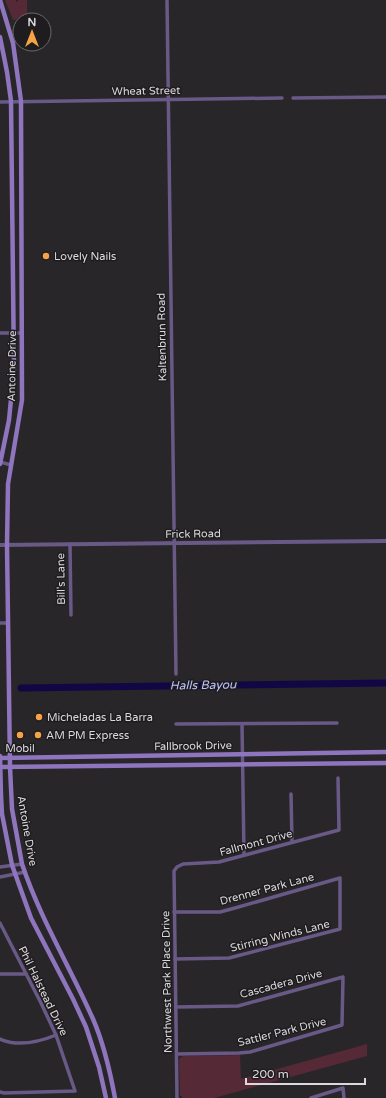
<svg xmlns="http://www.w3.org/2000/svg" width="386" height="1098" font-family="'Varela Round',sans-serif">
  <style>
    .green { fill: #562936 }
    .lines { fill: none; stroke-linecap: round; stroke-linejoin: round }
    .stream { stroke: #120745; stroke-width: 1 }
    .river { stroke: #120745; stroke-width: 7 }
    .minor { stroke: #695987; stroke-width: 3.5 }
    .tertiary { stroke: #695987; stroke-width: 4 }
    .secondary { stroke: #8f74be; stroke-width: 4.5 }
    .poi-dot { fill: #f6a247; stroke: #1e1c1f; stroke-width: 1.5 }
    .labels { text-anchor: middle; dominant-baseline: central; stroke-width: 3; stroke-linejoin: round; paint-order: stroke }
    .street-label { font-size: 11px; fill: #dbd9db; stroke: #1e1c1f }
    .poi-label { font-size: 11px; fill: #dbd9db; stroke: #1e1c1f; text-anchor: start }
    .water-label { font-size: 12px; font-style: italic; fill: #bbc2fc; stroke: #1e1c1f }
  </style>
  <rect width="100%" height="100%" fill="#282628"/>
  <!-- green -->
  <g class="green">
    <polygon points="5,0 27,0 27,17 13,20"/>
    <polygon points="367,1044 367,1056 214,1098 182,1098 182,1096 180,1096 179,1060 180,1058 183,1056 240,1055 241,1079"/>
  </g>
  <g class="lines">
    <!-- stream -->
    <polyline class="stream" points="17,0 17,1"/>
    <!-- river -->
    <polyline class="river" points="21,688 386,683"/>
    <!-- minor -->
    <g class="minor">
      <polyline points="167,0 176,674"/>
      <polyline points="293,98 386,97"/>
      <polyline points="0,102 282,98"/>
      <polyline points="0,333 22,333"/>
      <polyline points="0,462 11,465"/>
      <polyline points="70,544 71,615"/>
      <polyline points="0,623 8,623"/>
      <polyline points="176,724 337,723"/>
      <polyline points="242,724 244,855"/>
      <polyline points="291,794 292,842"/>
      <polyline points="0,867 22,864"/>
      <polyline points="0,877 25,872"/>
      <polyline points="174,912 220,912 235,908 340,878 340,929 229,958 175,959"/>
      <polyline points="0,923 41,1003 56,1035 75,1091 4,1093 0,1092"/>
      <polyline points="0,974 26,974"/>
      <polyline points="176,1007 238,1006 343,977 342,1025 250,1052 239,1053 177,1054"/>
      <path d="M0,1039c18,8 39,3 56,-4"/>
      <polyline points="177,1098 174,871 177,867 183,864 219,862 339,830 338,778"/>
      <polyline points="311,1098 343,1088 344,1098"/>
    </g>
    <!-- tertiary -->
    <polyline class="tertiary" points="0,545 386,541"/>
    <!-- secondary -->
    <g class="secondary">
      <path d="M0,0l13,43 8,58 1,299 -14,84 -1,61 3,222 2,42 10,55c18,54 48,103 71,155 11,25 17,52 22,79"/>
      <polyline points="0,37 7,72 11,101 14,369 9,420 0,464"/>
      <polyline points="0,756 1,795 2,814 12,865 31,918 73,999 86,1027 99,1067 106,1098"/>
      <polyline points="0,758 386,752"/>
      <polyline points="0,767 386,763"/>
    </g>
  </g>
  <!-- markers -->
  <g class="poi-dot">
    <circle cx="46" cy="256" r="4"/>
    <circle cx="39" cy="717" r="4"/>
    <circle cx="20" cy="735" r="4"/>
    <circle cx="38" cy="735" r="4"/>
  </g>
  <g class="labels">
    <!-- street labels -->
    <g class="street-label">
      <text transform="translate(146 91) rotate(-1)">Wheat Street</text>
      <text transform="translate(162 337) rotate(-91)">Kaltenbrun Road</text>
      <text transform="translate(12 366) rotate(-89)">Antoine Drive</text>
      <text transform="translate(193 534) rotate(-1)">Frick Road</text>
      <text transform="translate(61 579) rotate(-91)">Bill's Lane</text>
      <text transform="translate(193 746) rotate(-1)">Fallbrook Drive</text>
      <text transform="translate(27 831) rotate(80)">Antoine Drive</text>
      <text transform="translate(256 843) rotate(-15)">Fallmont Drive</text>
      <text transform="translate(267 889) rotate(-15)">Drenner Park Lane</text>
      <text transform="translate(280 936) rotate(-14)">Stirring Winds Lane</text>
      <text transform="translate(167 982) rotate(-91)">Northwest Park Place Drive</text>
      <text transform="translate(281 984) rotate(-15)">Cascadera Drive</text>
      <text transform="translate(43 991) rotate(64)">Phil Halstead Drive</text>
      <text transform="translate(282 1032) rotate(-14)">Sattler Park Drive</text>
    </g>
    <!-- poi labels -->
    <g class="poi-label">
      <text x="54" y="256">Lovely Nails</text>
      <text x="47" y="717">Micheladas La Barra</text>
      <text x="46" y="735">AM PM Express</text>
      <text x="20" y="748" text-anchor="middle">Mobil</text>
    </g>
    <!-- water labels -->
    <g class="water-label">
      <text transform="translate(203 685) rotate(-1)">Halls Bayou</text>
    </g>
  </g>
  <!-- north arrow -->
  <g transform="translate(32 32)"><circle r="19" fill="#1e1c1f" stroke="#6a686a"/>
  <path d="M0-3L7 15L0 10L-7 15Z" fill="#f6a247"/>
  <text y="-6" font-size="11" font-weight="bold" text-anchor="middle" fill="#dbd9db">N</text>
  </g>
  <!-- scale -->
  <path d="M246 1078v6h119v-6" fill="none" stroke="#dbd9db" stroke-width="2"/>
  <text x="252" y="1078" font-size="12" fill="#dbd9db" stroke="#1e1c1f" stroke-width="3" paint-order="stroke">200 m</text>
</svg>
